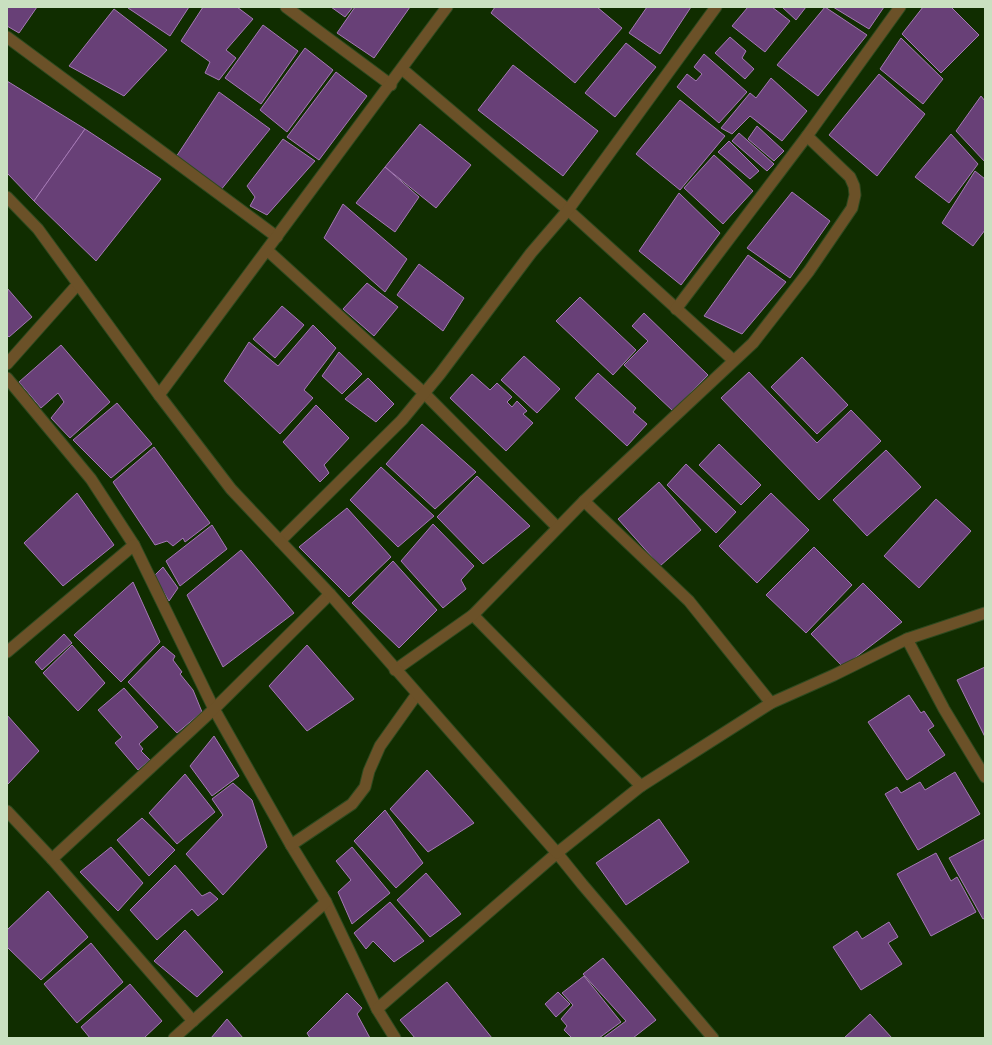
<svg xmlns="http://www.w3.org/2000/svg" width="992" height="1045" font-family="Rubik,sans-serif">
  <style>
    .building { fill: #684077; stroke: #a579b5 }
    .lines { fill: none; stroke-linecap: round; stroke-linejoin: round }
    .minor-casing { stroke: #2e4a1f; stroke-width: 13 }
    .tertiary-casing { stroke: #2e4a1f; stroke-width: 13 }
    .minor { stroke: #6b5128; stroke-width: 11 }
    .tertiary { stroke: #6b5128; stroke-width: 11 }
  </style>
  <rect width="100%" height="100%" fill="#102d00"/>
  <!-- building -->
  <g class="building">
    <polygon points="7,7 37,7 19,33 7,26"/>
    <polygon points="129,7 189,7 170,36 128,8"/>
    <polygon points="203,7 237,7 253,19 226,50 236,58 219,80 205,73 210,62 181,41"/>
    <polygon points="331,7 353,7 345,17"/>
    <polygon points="355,7 410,7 374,58 337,33"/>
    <polygon points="495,7 597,7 622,28 575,83 491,13"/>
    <polygon points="647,7 691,7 660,54 629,33"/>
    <polygon points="748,7 772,7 790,21 765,52 732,26"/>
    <polygon points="782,7 806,7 796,20"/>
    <polygon points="825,7 867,35 818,96 777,65"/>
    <polygon points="833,7 884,7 869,29"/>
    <polygon points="923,7 951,7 979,35 941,73 902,34"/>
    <polygon points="114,9 167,50 124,96 69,66"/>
    <polygon points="263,25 298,51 261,104 225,78"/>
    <polygon points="730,37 746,51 742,58 754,69 745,79 715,53"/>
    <polygon points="901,38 943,79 923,104 880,69"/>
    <polygon points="626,43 656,67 615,117 585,93"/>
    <polygon points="305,48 333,70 287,132 260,110"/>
    <polygon points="704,54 747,92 719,123 677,87 687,74 696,81 702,74 694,67"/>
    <polygon points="513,65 598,131 563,176 478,110"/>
    <polygon points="336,72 367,96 319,160 287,137"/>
    <polygon points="879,74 925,114 877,176 829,135"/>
    <polygon points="771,78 807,111 782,141 750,116 732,134 721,128 750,93 756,98"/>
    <polygon points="7,81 85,129 34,201 7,173"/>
    <polygon points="219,92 270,129 220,191 176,157"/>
    <polygon points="981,96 985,101 985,162 956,131"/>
    <polygon points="680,100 725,136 680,190 636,154"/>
    <polygon points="420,124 471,165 436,208 385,167"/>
    <polygon points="757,126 784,151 774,161 748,139"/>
    <polygon points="85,129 161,179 96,261 34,201"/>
    <polygon points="739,133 774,164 767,171 732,141"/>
    <polygon points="951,134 978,164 949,203 915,177"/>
    <polygon points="283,139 315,161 267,215 250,206 255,197 247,186"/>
    <polygon points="729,141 759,171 750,179 718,152"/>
    <polygon points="714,155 753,191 723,224 684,188"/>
    <polygon points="385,167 419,197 395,232 356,203"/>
    <polygon points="975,171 985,179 985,230 973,246 942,223"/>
    <polygon points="792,192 830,221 790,278 747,248"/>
    <polygon points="679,193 720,233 681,285 639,251"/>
    <polygon points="343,204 407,259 385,292 324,238"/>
    <polygon points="748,255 786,282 742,334 704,316"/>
    <polygon points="419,264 464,298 443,331 397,295"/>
    <polygon points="367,283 398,307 374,336 343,309"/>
    <polygon points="7,288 32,317 9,337 7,335"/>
    <polygon points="580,297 636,350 613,375 556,321"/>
    <polygon points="282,306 304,325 275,358 253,339"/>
    <polygon points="644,313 708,375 673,411 624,365 648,341 632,326"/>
    <polygon points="313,325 336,348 304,390 313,398 280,434 224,381 249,342 278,366"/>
    <polygon points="61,345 110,402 70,438 51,418 64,402 58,393 41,408 19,382"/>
    <polygon points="339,352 362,374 342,394 322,376"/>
    <polygon points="524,356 560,389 537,413 501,380"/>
    <polygon points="802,357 848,405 817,434 771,387"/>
    <polygon points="749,372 817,443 851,410 881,441 819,500 721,398"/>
    <polygon points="598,373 636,408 633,412 647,424 627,446 575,398"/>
    <polygon points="472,374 490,390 497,383 512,397 507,402 512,407 517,401 527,411 523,414 533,423 506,451 450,398"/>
    <polygon points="368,378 394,404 376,422 345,399"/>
    <polygon points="117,403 152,444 111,478 73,440"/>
    <polygon points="316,405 349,438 324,465 329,473 320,482 283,442"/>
    <polygon points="422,424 476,472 435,509 386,464"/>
    <polygon points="719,444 761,485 741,505 699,465"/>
    <polygon points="154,447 210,523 185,542 183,538 173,546 167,541 155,545 113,482"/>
    <polygon points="886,450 921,487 867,536 833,500"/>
    <polygon points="686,464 736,512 716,533 667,485"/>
    <polygon points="381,467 434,516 398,547 350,500"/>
    <polygon points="477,476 530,526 483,564 437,517"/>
    <polygon points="659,482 701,530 660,566 618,519"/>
    <polygon points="77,493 114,545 63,586 24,543"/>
    <polygon points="771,493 809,530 757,583 719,546"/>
    <polygon points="936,499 971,531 919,588 884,556"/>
    <polygon points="347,508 391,557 349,597 299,547"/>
    <polygon points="433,524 474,566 461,580 466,589 443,608 401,561"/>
    <polygon points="212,525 227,549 180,586 166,561"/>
    <polygon points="814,547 852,585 806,633 766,595"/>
    <polygon points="241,550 294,613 223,667 187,595"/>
    <polygon points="393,561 437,610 399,648 352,603"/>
    <polygon points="163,567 178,588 169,601 154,576"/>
    <polygon points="133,582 160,642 121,682 74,635"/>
    <polygon points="863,583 902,622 843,667 811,634"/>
    <polygon points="64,634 72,643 42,670 35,662"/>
    <polygon points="72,645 105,683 78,711 43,673"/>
    <polygon points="307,645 354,699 307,731 269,686"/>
    <polygon points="163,646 175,656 173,660 182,672 180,674 193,690 202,712 177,733 128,682"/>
    <polygon points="985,667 985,737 957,680"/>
    <polygon points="124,688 158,727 139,744 143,749 141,751 150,760 138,770 115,743 122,737 98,710"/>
    <polygon points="909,695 921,713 924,711 934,726 928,730 945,755 907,780 868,722"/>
    <polygon points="7,715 39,751 8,784 7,783"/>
    <polygon points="214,736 239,776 212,796 190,766"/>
    <polygon points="427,770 474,823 428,852 390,809"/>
    <polygon points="955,772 980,814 918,850 885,794 897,787 901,793 920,782 925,790"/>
    <polygon points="185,774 215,812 177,844 149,813"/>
    <polygon points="233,783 252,800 267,847 223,895 186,854 223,815 212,799"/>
    <polygon points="385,810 423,863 396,888 354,841"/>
    <polygon points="142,818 175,850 149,876 117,840"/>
    <polygon points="659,819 689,862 626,905 596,863"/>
    <polygon points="985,839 985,918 983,919 949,858"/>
    <polygon points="111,847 143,883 118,911 80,872"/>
    <polygon points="352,847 390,893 352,924 338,892 351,880 336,861"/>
    <polygon points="936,853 951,881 957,877 976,912 931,936 897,874"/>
    <polygon points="175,865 202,896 210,892 218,899 198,916 192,909 157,940 130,910"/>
    <polygon points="426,873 461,914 430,937 397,900"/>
    <polygon points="48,891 88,937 41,980 7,947 7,930"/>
    <polygon points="390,902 424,941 394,962 373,941 366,949 354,933"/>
    <polygon points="889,922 898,937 888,943 902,964 861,990 833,947 857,931 862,939"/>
    <polygon points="185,930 223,972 197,997 154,961"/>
    <polygon points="91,943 123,982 77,1023 44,984"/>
    <polygon points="603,958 656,1020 633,1038 603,1038 626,1021 583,974"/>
    <polygon points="584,976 621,1022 599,1038 572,1038 564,1030 567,1026 561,1019 573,1005 562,993"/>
    <polygon points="447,982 492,1038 415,1038 400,1020"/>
    <polygon points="130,984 162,1021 144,1038 90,1038 81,1027"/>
    <polygon points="558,992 570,1004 556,1017 545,1004"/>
    <polygon points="347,993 362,1008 357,1014 370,1038 310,1038 307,1033"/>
    <polygon points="870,1014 892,1038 844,1038"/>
    <polygon points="227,1019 243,1038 211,1038"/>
  </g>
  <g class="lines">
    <defs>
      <g id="minor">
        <polyline points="286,7 391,85"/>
        <polyline points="7,37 277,237"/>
        <polyline points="402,69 568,210 733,360"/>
        <polyline points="267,250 424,393 557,527"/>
        <polyline points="676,309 807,136 900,7"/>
        <polyline points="7,364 78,284"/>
        <polyline points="7,378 91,479 134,545 214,709 291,845 326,902 377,1009 395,1038"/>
        <polyline points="159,395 447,7"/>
        <polyline points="584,501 689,601 771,703"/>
        <polyline points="280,541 402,420 440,374 531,253 568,210 716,7"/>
        <polyline points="473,615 641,786"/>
        <polyline points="907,639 944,709 985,777"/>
        <polyline points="7,652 134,545"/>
        <polyline points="395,670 473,615 584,501 753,343 809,271 852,208 855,195 854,186 850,177 807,136"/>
        <polyline points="7,811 52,859 193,1021"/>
        <polyline points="291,845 352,804 365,787 369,771 380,746 417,694"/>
        <polyline points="52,859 214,709 330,594"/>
        <polyline points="377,1009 557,853 582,884 713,1038"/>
        <polyline points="174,1038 326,902"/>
      </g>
      <polyline id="tertiary" points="7,197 38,229 159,395 231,489 330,594 557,853 641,786 771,703 834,675 907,639 985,613"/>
    </defs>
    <!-- minor casing -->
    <use href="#minor" class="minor-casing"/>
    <!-- tertiary casing -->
    <use href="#tertiary" class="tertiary-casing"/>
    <!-- minor -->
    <use href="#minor" class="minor"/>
    <!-- tertiary -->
    <use href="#tertiary" class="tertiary"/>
  </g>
  <!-- border -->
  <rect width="992" height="1045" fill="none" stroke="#c9e0c0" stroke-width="16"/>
</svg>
